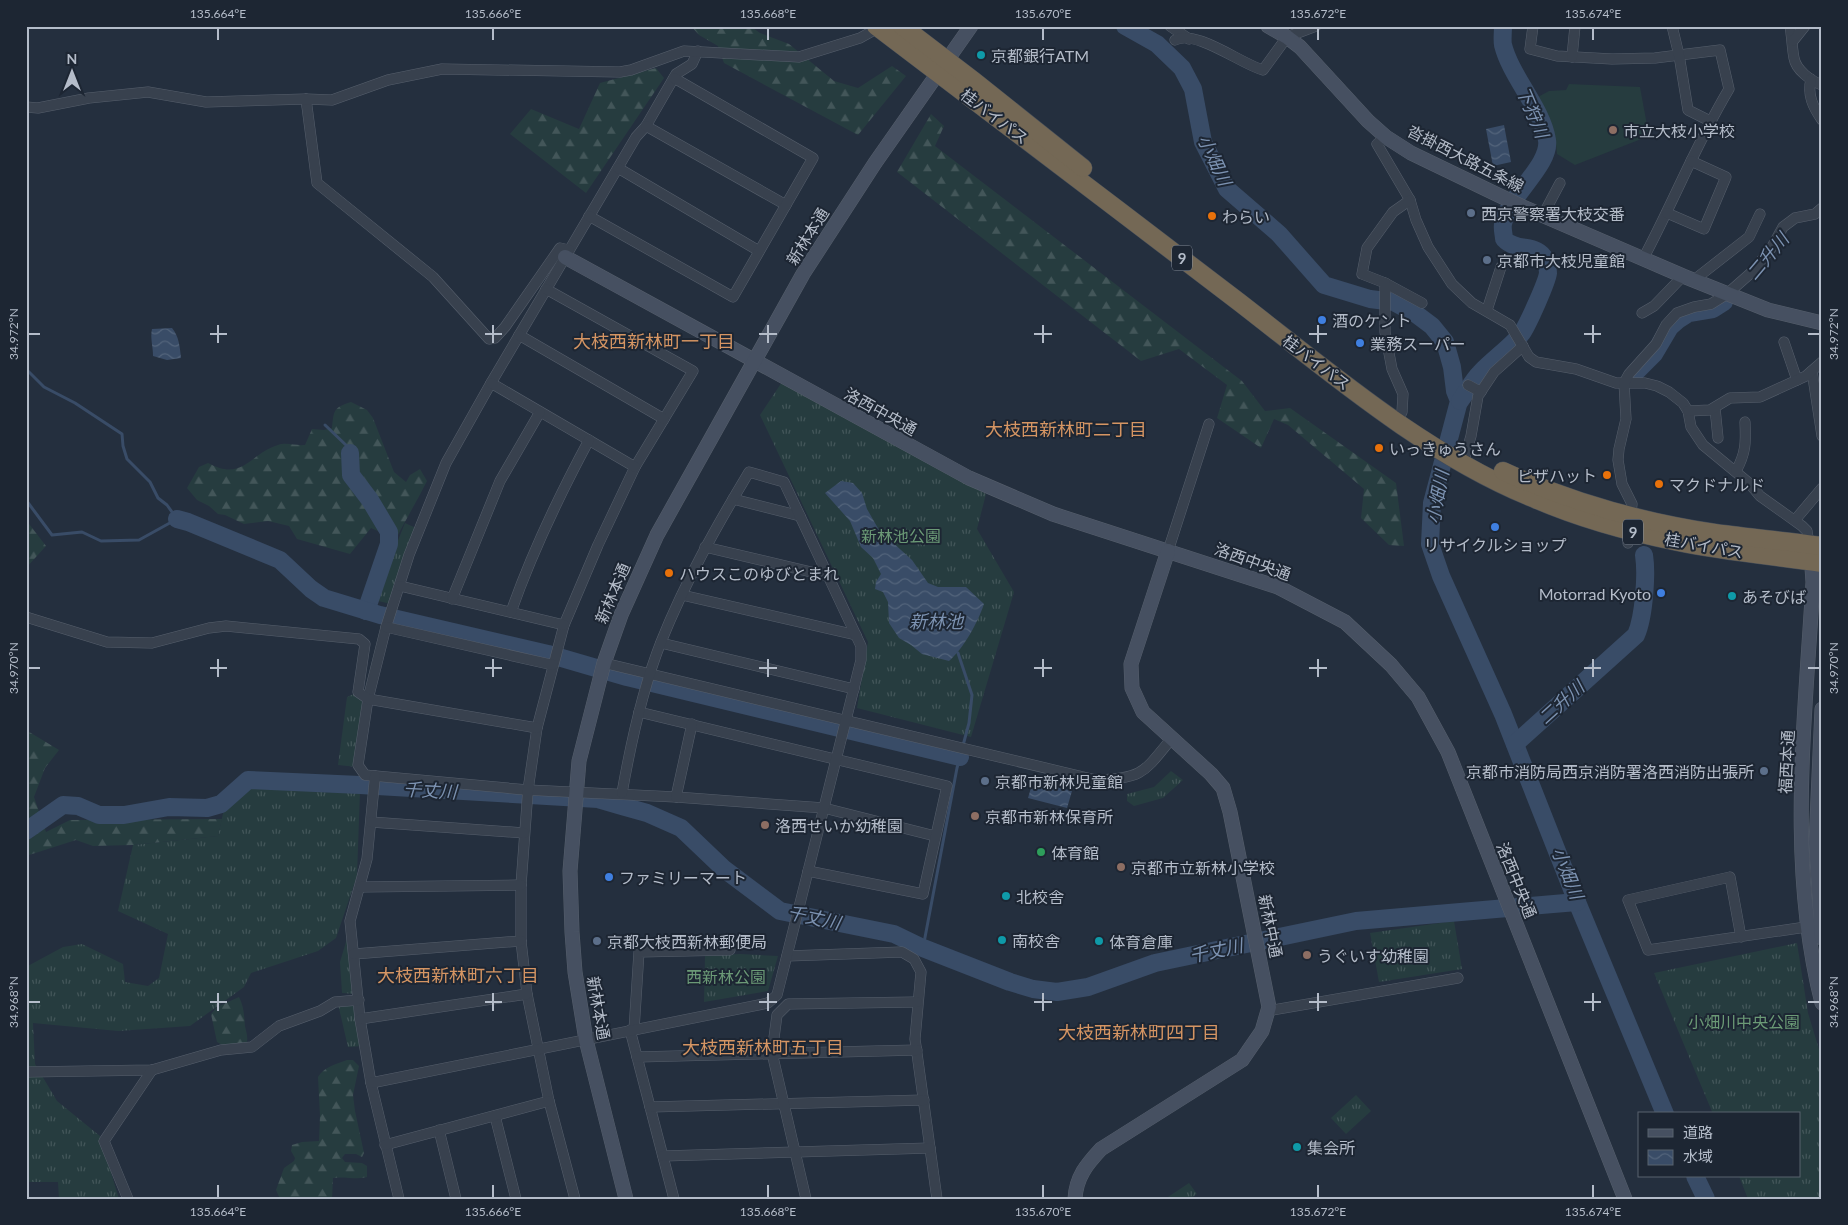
<svg xmlns="http://www.w3.org/2000/svg" width="1848" height="1225" font-family="Lato,'Noto Sans JP',sans-serif">
  <style>
    .grass { fill: url(#grass-tufts) }
    .forest { fill: url(#forest-firs) }
    .garden { fill: #263c3f }
    .water { fill: url(#water-waves) }
    .lines { fill: none; stroke-linecap: round; stroke-linejoin: round }
    .stream { stroke: #394c67; stroke-width: 3 }
    .river { stroke: #394c67; stroke-width: 18 }
    .street-casing { stroke: #565f6c; stroke-width: 11 }
    .secondary-casing { stroke: #565f6c; stroke-width: 15 }
    .highway-casing { stroke: #434c59; stroke-width: 19 }
    .street { stroke: #38414e; stroke-width: 10 }
    .secondary { stroke: #465061; stroke-width: 14 }
    .highway { stroke: #746855; stroke-width: 18 }
    .ticks { fill: none; stroke: #b4bcc9; stroke-width: 2 }
    .culture-dot { fill: #0f9aa8; stroke: #1d2633; stroke-width: 2 }
    .education-dot { fill: #8d6e63; stroke: #1d2633; stroke-width: 2 }
    .service-dot { fill: #5c6f8a; stroke: #1d2633; stroke-width: 2 }
    .food-dot { fill: #e8710a; stroke: #1d2633; stroke-width: 2 }
    .shop-dot { fill: #3f7fe0; stroke: #1d2633; stroke-width: 2 }
    .leisure-dot { fill: #2e9e5b; stroke: #1d2633; stroke-width: 2 }
    .labels { text-anchor: middle; dominant-baseline: central; stroke-width: 4; stroke-linejoin: round; paint-order: stroke }
    .shield { fill: #1d2633; stroke: #878f9c; stroke-width: 1 }
    .shield-label { font-size: 15px; font-weight: bold; fill: #b4bcc9 }
    .poi-label { font-size: 16px; fill: #b4bcc9; stroke: #1d2633; text-anchor: start }
    .street-label { font-size: 16px; fill: #b4bcc9; stroke: #1d2633 }
    .park-label { font-size: 16px; fill: #6b9a76; stroke: #1d2633 }
    .water-label { font-size: 18px; font-style: italic; fill: #7c92b1; stroke: #1d2633 }
    .neighbourhood-label { font-size: 18px; fill: #d59563; stroke: #1d2633 }
    .neatline { fill: none; stroke: #b4bcc9; stroke-width: 2 }
    .ticks-label { font-size: 12px; text-anchor: middle; fill: #b4bcc9 }
  </style>
  <defs>
    <pattern id="grass-tufts" width="24" height="20" patternUnits="userSpaceOnUse" patternTransform="scale(1.25)"><rect width="24" height="20" fill="#263c3f"/><path d="M3 7l-1-3M5 7V3M7 7l1-3M15 17l-1-3M17 17v-4M19 17l1-3" fill="none" stroke="#435659"/></pattern>
    <pattern id="forest-firs" width="22" height="20" patternUnits="userSpaceOnUse" patternTransform="scale(1.25)"><rect width="22" height="20" fill="#263c3f"/><path d="M5 1l3.5 6h-7zM16 11l3.5 6h-7z" fill="#435659"/></pattern>
    <pattern id="water-waves" width="16" height="10" patternUnits="userSpaceOnUse" patternTransform="scale(1.25)"><rect width="16" height="10" fill="#394c67"/><path d="M0 5q4-4 8 0t8 0" fill="none" stroke="#53647b"/></pattern>
  </defs>
  <rect width="100%" height="100%" fill="#242f3e"/>
  <!-- grass -->
  <g class="grass">
    <polygon points="782,382 986,494 977,529 1014,592 971,737 857,708 868,642 760,415"/>
    <polygon points="405,523 416,528 391,604 374,600"/>
    <polygon points="356,693 365,700 357,767 338,765 347,697"/>
    <polygon points="1171,771 1183,780 1163,798 1134,806 1127,801 1127,794 1154,787"/>
    <polygon points="251,785 360,791 357,876 336,938 318,951 251,973 244,987 190,1026 118,1031 33,1023 35,1064 57,1101 100,1136 119,1199 59,1199 58,1182 26,1182 26,967 63,947 82,944 123,964 125,982 148,986 159,978 168,934 118,911 133,845 218,836 224,809"/>
    <polygon points="1454,921 1462,969 1379,982 1370,933"/>
    <polygon points="351,925 356,994 342,993 340,962"/>
    <polygon points="1797,943 1808,1013 1822,1059 1822,1199 1748,1199 1739,1176 1799,1176 1799,1114 1713,1114 1654,973"/>
    <polygon points="740,954 778,956 768,991 704,1002 705,956"/>
    <polygon points="357,1002 363,1046 348,1047 338,1004"/>
    <polygon points="1356,1095 1371,1111 1346,1134 1331,1118"/>
    <polygon points="1189,1183 1197,1194 1190,1199 1165,1199"/>
  </g>
  <!-- forest -->
  <g class="forest">
    <polygon points="691,26 750,26 760,33 789,44 834,81 858,88 892,66 906,76 858,135 724,63 718,46 699,35"/>
    <polygon points="656,68 664,78 586,193 510,134 531,109 579,129 600,83"/>
    <polygon points="931,114 944,126 935,146 1242,381 1265,411 1290,408 1396,483 1404,546 1389,545 1361,518 1364,489 1288,425 1274,419 1261,448 1217,418 1227,385 1179,349 1141,361 897,172"/>
    <path d="M351,402l16,8 6,8 21,54 12,10 4,-7 10,-6 7,12c-10,20 -21,38 -31,58l-25,-11 -21,26 -53,-15 -8,-13 -21,-5 -24,3 -19,-9 -7,-1 -9,-8 -12,-6 -10,-12 12,-21 9,-4c35,19 41,-9 70,-18 9,-3 17,1 27,0l7,-16 12,1 8,-2c2,-18 1,-20 19,-26z"/>
    <polygon points="26,520 46,546 26,568"/>
    <polygon points="26,730 59,750 45,768 34,797 46,832 70,820 222,819 218,836 133,845 93,846 76,840 26,856 26,840 34,837 26,828"/>
    <path d="M239,997c5,10 5,18 6,29 1,6 3,9 2,16l-21,5 -9,-5 -6,-28 6,-7z"/>
    <path d="M347,1060h6l6,6 -6,29 2,16 9,42 -2,4 -6,-3h-11l-3,4 3,4 17,1 5,3v11c-10,3 -23,-1 -34,1l-1,21h-52l-4,-9 8,-22 10,-7 1,-3 -4,-7 1,-6 10,-3 17,-1 1,-25 -2,-39c6,-10 18,-13 29,-17z"/>
  </g>
  <!-- garden -->
  <path class="garden" d="M1569,84l71,3 9,49 -74,29 -18,-11c-2,-26 -6,-35 -21,-56l13,-7 17,-1z"/>
  <!-- water -->
  <g class="water">
    <polygon points="1504,125 1511,162 1493,166 1486,129"/>
    <path d="M172,328c7,8 8,20 9,30l-14,2 -14,-4c0,-10 -3,-18 -1,-27z"/>
    <path d="M841,481l12,2 9,10 5,16 12,21 33,30 16,23 10,4h28l18,17c-6,18 -20,44 -35,57l-27,-7 -11,-9 -12,-7 -10,-15 -1,-21 -5,-10 -8,-3 1,-7 5,-8 -8,-16 -12,-11 -11,-26 -25,-28z"/>
    <polygon points="1033,781 1072,791 1067,808 1028,798"/>
  </g>
  <g class="lines">
    <!-- stream -->
    <g class="stream">
      <polyline points="26,369 44,387 75,403 122,434 123,446 127,459 150,482 158,498 167,505 177,519 139,540 101,541 82,532 52,535 26,500"/>
      <polyline points="325,425 348,447 350,453"/>
      <polyline points="923,948 957,768 969,723 972,695 958,653"/>
    </g>
    <!-- river -->
    <g class="river">
      <polyline points="1125,26 1157,44 1182,68 1193,89 1203,142 1227,189 1279,234 1324,285 1370,299 1394,302 1416,314 1432,326 1445,342 1452,367 1455,391 1459,401 1432,503 1430,544 1441,576 1503,714 1577,902 1665,1114"/>
      <polyline points="1635,373 1654,354 1670,327 1678,320 1689,313 1713,309 1724,302"/>
      <path d="M1460,401c7,-9 12,-20 20,-28 12,-13 32,-27 42,-40 6,-9 25,-51 26,-60 0,-3 -1,-9 -2,-12 -8,-19 -29,-8 -42,-22 0,-4 -2,-10 -1,-15 5,-28 48,-59 44,-84 -5,-32 -36,-63 -44,-95 -1,-5 0,-13 0,-19"/>
      <polyline points="350,453 351,475 370,500 389,532 389,544 366,611"/>
      <polyline points="177,519 188,522 280,560 311,589 324,598 380,615 548,654 627,677 960,757"/>
      <path d="M1515,744l121,-109c8,-18 11,-61 8,-80"/>
      <polyline points="26,831 63,805 78,806 99,815 124,815 169,807 207,808 221,804 248,780 360,785 598,799 622,806 647,813 681,828 724,869 780,911 894,934 923,948 1010,982 1033,989 1057,992 1088,987 1155,963 1356,921 1577,902"/>
      <polyline points="1695,1176 1706,1199"/>
    </g>
    <defs>
      <g id="street">
        <polyline points="1170,26 1189,39"/>
        <path d="M1533,26l-3,23 27,7 55,3 43,-1 65,-8 9,39c-33,55 -56,114 -86,170"/>
        <polyline points="1672,26 1679,55 1688,110 1710,121"/>
        <path d="M1790,26c2,11 2,22 4,32 2,12 17,23 28,27"/>
        <path d="M1175,40c21,-11 66,24 88,30l24,-33 29,-11"/>
        <polyline points="1793,41 1805,26"/>
        <polyline points="698,51 692,64 676,74 646,126 636,137 491,383 446,463 409,555 386,627 368,699 358,765 365,775 528,790 676,797 824,808 935,836"/>
        <polyline points="1572,57 1575,26"/>
        <path d="M1811,79c-4,16 2,28 11,41"/>
        <polyline points="306,99 317,183 433,277 489,339 495,338 505,327 560,248 569,250"/>
        <polyline points="26,107 38,108 89,98 148,92 206,102 306,99 332,100 388,80 442,69 620,72 631,70 684,51 799,57 860,38 878,28"/>
        <polyline points="646,126 786,205"/>
        <polyline points="1386,137 1377,144 1410,200 1416,220 1428,247 1452,284 1472,303 1510,325 1529,357 1536,362 1576,369 1616,383 1645,383 1657,386 1669,392 1683,403 1688,411 1691,427 1703,445 1749,483 1760,496 1802,526 1807,531 1809,544"/>
        <polyline points="618,168 759,251"/>
        <polyline points="1667,213 1704,229 1726,177 1691,161"/>
        <polyline points="1543,215 1560,183"/>
        <polyline points="589,216 733,297 813,158 674,78"/>
        <polyline points="1694,280 1749,237 1760,214"/>
        <polyline points="1385,283 1422,303"/>
        <polyline points="546,289 693,371 635,467 598,545 564,625 537,728 528,790 521,885 521,941 527,994 549,1101 575,1199"/>
        <polyline points="1487,310 1501,267"/>
        <polyline points="1642,313 1654,306 1683,276"/>
        <polyline points="519,335 664,419"/>
        <polyline points="1784,342 1797,380"/>
        <polyline points="1812,371 1822,436"/>
        <polyline points="491,383 635,467"/>
        <polyline points="1468,385 1481,392"/>
        <polyline points="1715,408 1718,438"/>
        <polyline points="1688,411 1710,410 1730,398 1760,397 1806,376 1822,362"/>
        <polyline points="1397,421 1402,412 1403,394 1392,369 1385,332 1385,283 1362,274 1367,248 1393,212 1410,200"/>
        <polyline points="1463,464 1471,436 1478,396 1494,372 1523,346"/>
        <path d="M1736,471c10,-18 10,-29 9,-49"/>
        <polyline points="733,499 800,516"/>
        <polyline points="1795,520 1822,488"/>
        <polyline points="1628,543 1632,504 1622,484 1618,460 1619,449 1626,419 1624,383 1629,374 1656,344 1666,325 1677,313 1694,307 1711,304 1727,294 1752,272 1772,247 1783,227 1795,218 1815,214 1822,208"/>
        <polyline points="705,547 828,576"/>
        <polyline points="1168,551 1209,424"/>
        <polyline points="400,586 564,625"/>
        <polyline points="682,595 856,635"/>
        <polyline points="452,599 500,481 540,412"/>
        <path d="M511,612c21,-60 48,-116 78,-172"/>
        <polyline points="26,617 107,642 152,643 209,628 226,626 359,639 365,644 358,692 368,699 537,728"/>
        <polyline points="386,627 553,665"/>
        <polyline points="661,643 854,689"/>
        <path d="M604,663l492,117c47,-1 48,-8 76,-42"/>
        <polyline points="639,712 947,786 923,894 808,871"/>
        <polyline points="375,776 367,859 350,921 360,1019 371,1083 399,1199"/>
        <polyline points="676,797 692,724"/>
        <polyline points="371,822 524,833"/>
        <polyline points="361,887 521,885"/>
        <polyline points="1741,937 1730,877 1628,900 1648,950 1806,927"/>
        <polyline points="354,954 521,941"/>
        <polyline points="787,956 902,952 914,959 921,972 915,1039 937,1199"/>
        <polyline points="1267,1011 1458,978"/>
        <polyline points="360,1019 527,994"/>
        <polyline points="630,1030 674,1199"/>
        <polyline points="634,1030 639,952 730,950"/>
        <polyline points="637,1057 917,1050"/>
        <polyline points="26,1072 152,1070 221,1050 252,1047 279,1026 320,1011 335,1002 359,1000"/>
        <path d="M371,1083l397,-80 9,-8 84,-335v-14l-77,-164 -35,-10c-33,55 -64,110 -88,170 -19,48 -30,100 -39,151"/>
        <polyline points="650,1107 924,1100"/>
        <polyline points="495,1116 516,1199"/>
        <polyline points="439,1130 456,1199"/>
        <polyline points="385,1145 549,1101"/>
        <polyline points="663,1156 930,1148"/>
        <polyline points="128,1199 104,1141 152,1070"/>
        <polyline points="806,1199 772,1053 777,1015 788,1004 917,1002"/>
      </g>
      <g id="secondary">
        <polyline points="1268,26 1287,37 1300,47 1368,121 1386,137 1411,153 1521,206 1683,276 1768,310 1822,323"/>
        <polyline points="565,257 969,478 1053,514 1278,587 1345,622 1391,665 1418,697 1448,752 1625,1199"/>
        <path d="M1811,553l2,29c-8,140 -26,283 9,421"/>
        <polyline points="1822,709 1816,843 1822,938"/>
        <polyline points="626,1199 586,1040 575,972 572,932 570,871 579,761 604,663 621,615 657,535 803,274 875,163 971,26"/>
        <path d="M1075,1199c1,-22 12,-35 26,-50l141,-89 20,-29 7,-24 -39,-195 -7,-24 -12,-14 -68,-62 -11,-24 -1,-24 37,-113"/>
      </g>
      <g id="highway">
        <path d="M876,26c121,91 242,184 363,276 93,72 187,153 296,197 46,20 94,33 143,43 48,10 96,14 144,21"/>
        <polyline points="902,26 974,81 1083,168"/>
        <path d="M1503,471c67,31 139,51 212,62 36,5 71,8 107,13"/>
      </g>
    </defs>
    <!-- street casing -->
    <use href="#street" class="street-casing"/>
    <!-- secondary casing -->
    <use href="#secondary" class="secondary-casing"/>
    <!-- highway casing -->
    <use href="#highway" class="highway-casing"/>
    <!-- street -->
    <use href="#street" class="street"/>
    <!-- secondary -->
    <use href="#secondary" class="secondary"/>
    <!-- highway -->
    <use href="#highway" class="highway"/>
  </g>
  <!-- ticks -->
  <path class="ticks" d="M218,28v12M493,28v12M768,28v12M1043,28v12M1318,28v12M1593,28v12M218,325v18M493,325v18M768,325v18M1043,325v18M1318,325v18M1593,325v18M28,334h12M210,334h17M485,334h17M759,334h18M1034,334h18M1309,334h18M1584,334h17M1808,334h12M218,659v18M493,659v18M768,659v18M1043,659v18M1318,659v18M1593,659v18M28,668h12M210,668h17M485,668h17M759,668h18M1034,668h18M1309,668h18M1584,668h17M1808,668h12M218,993v18M493,993v18M768,993v18M1043,993v18M1318,993v18M1593,993v18M28,1002h12M210,1002h17M485,1002h17M759,1002h18M1034,1002h18M1309,1002h18M1584,1002h17M1808,1002h12M218,1185v13M493,1185v13M768,1185v13M1043,1185v13M1318,1185v13M1593,1185v13"/>
  <!-- markers -->
  <g class="culture-dot">
    <circle cx="981" cy="55" r="5"/>
    <circle cx="1732" cy="596" r="5"/>
    <circle cx="1006" cy="896" r="5"/>
    <circle cx="1002" cy="940" r="5"/>
    <circle cx="1099" cy="941" r="5"/>
    <circle cx="1297" cy="1147" r="5"/>
  </g>
  <g class="education-dot">
    <circle cx="1613" cy="130" r="5"/>
    <circle cx="975" cy="816" r="5"/>
    <circle cx="765" cy="825" r="5"/>
    <circle cx="1121" cy="867" r="5"/>
    <circle cx="1307" cy="955" r="5"/>
  </g>
  <g class="service-dot">
    <circle cx="1471" cy="213" r="5"/>
    <circle cx="1487" cy="260" r="5"/>
    <circle cx="1764" cy="771" r="5"/>
    <circle cx="985" cy="781" r="5"/>
    <circle cx="597" cy="941" r="5"/>
  </g>
  <g class="food-dot">
    <circle cx="1212" cy="216" r="5"/>
    <circle cx="1379" cy="448" r="5"/>
    <circle cx="1607" cy="475" r="5"/>
    <circle cx="1659" cy="484" r="5"/>
    <circle cx="669" cy="573" r="5"/>
  </g>
  <g class="shop-dot">
    <circle cx="1322" cy="320" r="5"/>
    <circle cx="1360" cy="343" r="5"/>
    <circle cx="1495" cy="527" r="5"/>
    <circle cx="1661" cy="593" r="5"/>
    <circle cx="609" cy="877" r="5"/>
  </g>
  <circle class="leisure-dot" cx="1041" cy="852" r="5"/>
  <g class="labels">
    <!-- shield labels -->
    <g class="shield">
      <rect x="1172" y="245.5" width="20" height="25" rx="4"/>
      <rect x="1623" y="519.5" width="20" height="25" rx="4"/>
    </g>
    <g class="shield-label">
      <text x="1182" y="258">9</text>
      <text x="1633" y="532">9</text>
    </g>
    <!-- poi labels -->
    <g class="poi-label">
      <text x="991" y="55">京都銀行ATM</text>
      <text x="1623" y="130">市立大枝小学校</text>
      <text x="1481" y="213">西京警察署大枝交番</text>
      <text x="1222" y="216">わらい</text>
      <text x="1497" y="260">京都市大枝児童館</text>
      <text x="1332" y="320">酒のケント</text>
      <text x="1370" y="343">業務スーパー</text>
      <text x="1389" y="448">いっきゅうさん</text>
      <text x="1597" y="475" text-anchor="end">ピザハット</text>
      <text x="1669" y="484">マクドナルド</text>
      <text x="1495" y="544" text-anchor="middle">リサイクルショップ</text>
      <text x="679" y="573">ハウスこのゆびとまれ</text>
      <text x="1651" y="593" text-anchor="end">Motorrad Kyoto</text>
      <text x="1742" y="596">あそびば</text>
      <text x="1754" y="771" text-anchor="end">京都市消防局西京消防署洛西消防出張所</text>
      <text x="995" y="781">京都市新林児童館</text>
      <text x="985" y="816">京都市新林保育所</text>
      <text x="775" y="825">洛西せいか幼稚園</text>
      <text x="1051" y="852">体育館</text>
      <text x="1131" y="867">京都市立新林小学校</text>
      <text x="619" y="877">ファミリーマート</text>
      <text x="1016" y="896">北校舎</text>
      <text x="1012" y="940">南校舎</text>
      <text x="607" y="941">京都大枝西新林郵便局</text>
      <text x="1109" y="941">体育倉庫</text>
      <text x="1317" y="955">うぐいす幼稚園</text>
      <text x="1307" y="1147">集会所</text>
    </g>
    <!-- street labels -->
    <g class="street-label">
      <text transform="translate(995 116) rotate(37)">桂バイパス</text>
      <text transform="translate(1466 158) rotate(27)">沓掛西大路五条線</text>
      <text transform="translate(807 236) rotate(-58)">新林本通</text>
      <text transform="translate(1317 362) rotate(37)">桂バイパス</text>
      <text transform="translate(881 411) rotate(29)">洛西中央通</text>
      <text transform="translate(1704 545) rotate(10)">桂バイパス</text>
      <text transform="translate(1253 561) rotate(20)">洛西中央通</text>
      <text transform="translate(612 593) rotate(-67)">新林本通</text>
      <text transform="translate(1786 762) rotate(-87)">福西本通</text>
      <text transform="translate(1517 880) rotate(68)">洛西中央通</text>
      <text transform="translate(1271 926) rotate(79)">新林中通</text>
      <text transform="translate(599 1008) rotate(80)">新林本通</text>
    </g>
    <!-- park labels -->
    <g class="park-label">
      <text x="901" y="535">新林池公園</text>
      <text x="726" y="976">西新林公園</text>
      <text x="1744" y="1021">小畑川中央公園</text>
    </g>
    <!-- water labels -->
    <g class="water-label">
      <text transform="translate(1533 112) rotate(67)">下狩川</text>
      <text transform="translate(1215 160) rotate(65)">小畑川</text>
      <text transform="translate(1767 256) rotate(-50)">二升川</text>
      <text transform="translate(1437 497) rotate(-80)">小畑川</text>
      <text x="936" y="621">新林池</text>
      <text transform="translate(1561 702) rotate(-42)">二升川</text>
      <text transform="translate(430 790) rotate(3)">千丈川</text>
      <text transform="translate(1568 873) rotate(68)">小畑川</text>
      <text transform="translate(814 917) rotate(12)">千丈川</text>
      <text transform="translate(1216 950) rotate(-12)">千丈川</text>
    </g>
    <!-- neighbourhood labels -->
    <g class="neighbourhood-label">
      <text x="654" y="341">大枝西新林町一丁目</text>
      <text x="1066" y="429">大枝西新林町二丁目</text>
      <text x="458" y="975">大枝西新林町六丁目</text>
      <text x="1139" y="1032">大枝西新林町四丁目</text>
      <text x="763" y="1047">大枝西新林町五丁目</text>
    </g>
  </g>
  <!-- border -->
  <rect width="1848" height="1225" fill="none" stroke="#1d2633" stroke-width="55"/>
  <!-- legend -->
  <rect x="1638" y="1112" width="162" height="65" fill="#1d2633" stroke="#59626f"/>
  <rect x="1648" y="1129" width="25" height="8" fill="#465061" stroke="#59626f"/>
  <text x="1683" y="1138" font-size="15" fill="#b4bcc9">道路</text>
  <rect x="1648" y="1150" width="25" height="15" fill="url(#water-waves)" stroke="#59626f"/>
  <text x="1683" y="1162" font-size="15" fill="#b4bcc9">水域</text>
  <!-- north arrow -->
  <g transform="translate(72 72)" stroke="#1d2633" stroke-width="4" paint-order="stroke">
  <path d="M0-4L9 19L0 12L-9 19Z" fill="#b4bcc9"/>
  <text y="-8" font-size="14" font-weight="bold" text-anchor="middle" fill="#b4bcc9">N</text>
  </g>
  <rect x="28" y="28" width="1792" height="1170" class="neatline"/>
  <g class="ticks-label">
    <text x="218" y="18">135.664°E</text>
    <text x="493" y="18">135.666°E</text>
    <text x="768" y="18">135.668°E</text>
    <text x="1043" y="18">135.670°E</text>
    <text x="1318" y="18">135.672°E</text>
    <text x="1593" y="18">135.674°E</text>
    <text transform="translate(14 334) rotate(-90)" y="4">34.972°N</text>
    <text transform="translate(1834 334) rotate(-90)" y="4">34.972°N</text>
    <text transform="translate(14 668) rotate(-90)" y="4">34.970°N</text>
    <text transform="translate(1834 668) rotate(-90)" y="4">34.970°N</text>
    <text transform="translate(14 1002) rotate(-90)" y="4">34.968°N</text>
    <text transform="translate(1834 1002) rotate(-90)" y="4">34.968°N</text>
    <text x="218" y="1216">135.664°E</text>
    <text x="493" y="1216">135.666°E</text>
    <text x="768" y="1216">135.668°E</text>
    <text x="1043" y="1216">135.670°E</text>
    <text x="1318" y="1216">135.672°E</text>
    <text x="1593" y="1216">135.674°E</text>
  </g>
</svg>
